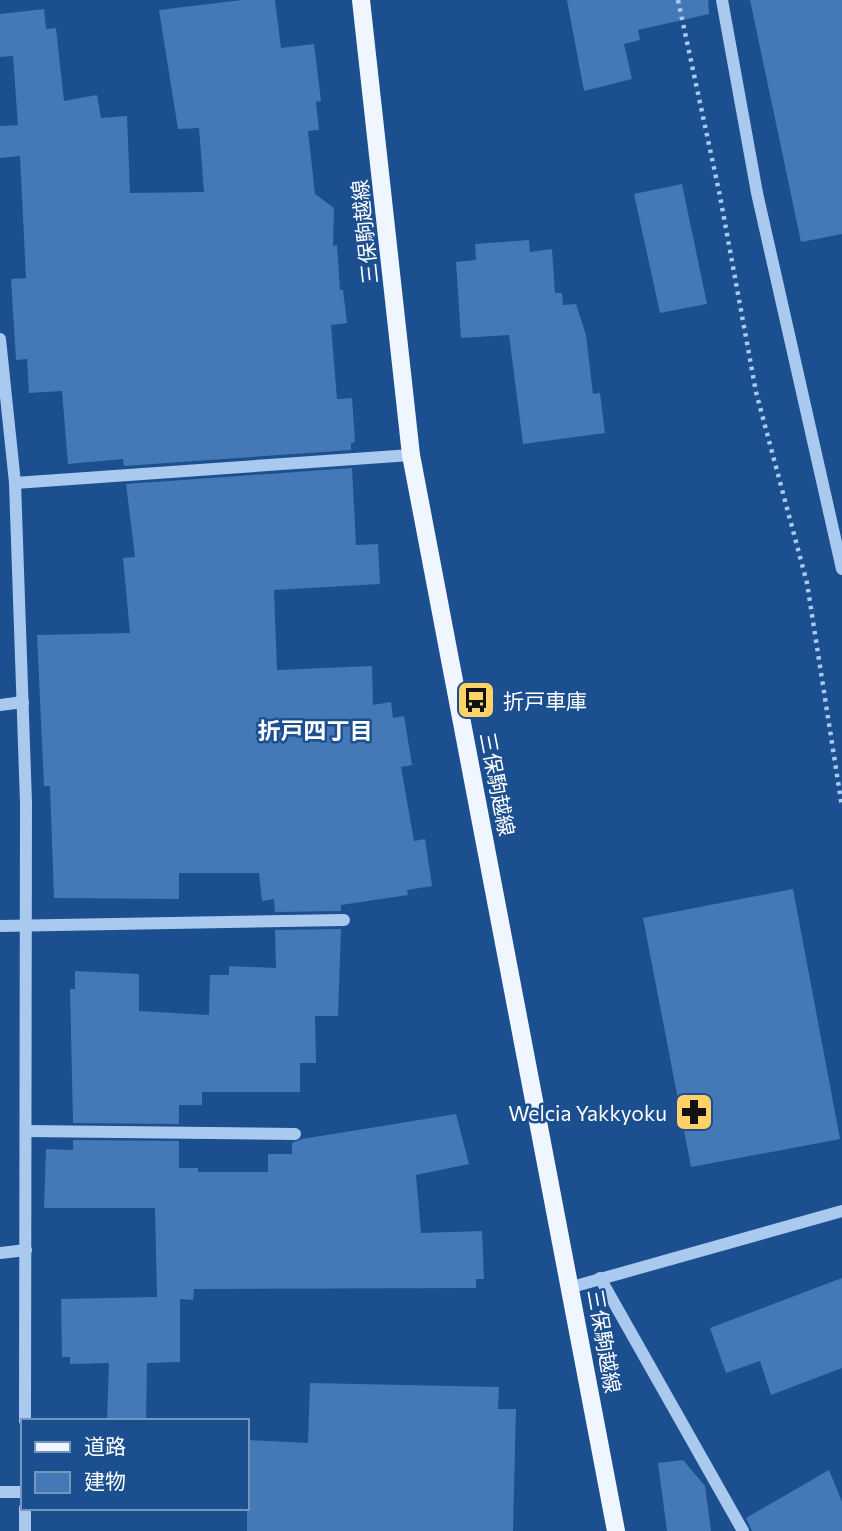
<svg xmlns="http://www.w3.org/2000/svg" width="842" height="1531" font-family="Commissioner,'Noto Sans JP',sans-serif">
  <style>
    .building { fill: #4478b7 }
    .lines { fill: none; stroke-linecap: round; stroke-linejoin: round }
    .path { stroke: #a9c9ee; stroke-width: 4.5; stroke-dasharray: 3.5 5; stroke-linecap: butt }
    .minor { stroke: #a9c9ee; stroke-width: 12 }
    .major { stroke: #f0f6ff; stroke-width: 18 }
    .labels { text-anchor: middle; dominant-baseline: central; stroke-width: 5; stroke-linejoin: round; paint-order: stroke }
    .street-label { font-size: 21px; fill: #fff; stroke: #1b4f8f }
    .poi-label { font-size: 21px; fill: #fff; stroke: #1b4f8f; text-anchor: start }
    .neighbourhood-label { font-size: 23px; font-weight: bold; fill: #fff; stroke: #1b4f8f }
  </style>
  <rect width="100%" height="100%" fill="#1b4f8f"/>
  <!-- building -->
  <g class="building">
    <polygon points="242,0 275,0 281,48 314,44 321,101 316,102 319,130 308,131 315,194 334,208 333,246 337,245 340,290 343,290 347,323 331,325 337,399 352,398 355,442 351,443 351,450 124,466 123,459 68,464 62,391 29,393 27,359 16,360 11,279 26,278 20,156 0,158 0,126 18,125 13,56 0,57 0,14 44,9 46,29 56,28 64,101 97,95 101,118 127,116 130,193 204,192 199,128 178,129 159,10"/>
    <polygon points="567,0 708,0 709,14 638,30 640,40 624,44 632,79 584,91"/>
    <polygon points="750,0 842,0 842,234 801,242"/>
    <polygon points="682,184 707,304 660,313 634,194"/>
    <polygon points="529,240 530,252 552,249 555,293 562,293 563,305 576,304 586,335 593,394 600,393 605,433 523,444 509,335 461,338 456,262 476,260 475,244"/>
    <polygon points="352,468 356,545 378,544 380,584 274,590 277,670 372,666 373,705 391,702 393,718 404,716 412,765 401,767 414,841 425,839 432,886 407,890 408,895 341,905 341,911 275,912 274,899 262,901 259,873 179,873 179,899 54,898 50,786 44,786 37,635 130,633 123,558 135,557 126,484"/>
    <polygon points="793,889 840,1139 691,1167 643,918"/>
    <polygon points="341,929 338,1016 315,1016 316,1063 300,1063 300,1092 202,1092 202,1105 179,1105 179,1124 73,1123 70,989 75,989 75,971 139,974 139,1011 209,1015 210,975 229,975 229,966 276,968 275,930"/>
    <polygon points="456,1114 469,1164 416,1175 421,1233 482,1231 484,1279 476,1279 476,1288 194,1289 193,1300 180,1299 180,1362 147,1363 146,1421 107,1421 109,1363 70,1364 70,1357 62,1357 61,1299 157,1297 155,1208 44,1208 46,1149 73,1150 73,1140 179,1141 179,1168 198,1168 198,1172 268,1172 268,1154 292,1154 292,1143 302,1139"/>
    <polygon points="842,1278 842,1368 771,1395 760,1361 726,1373 710,1328"/>
    <polygon points="310,1383 499,1387 498,1409 516,1409 513,1531 247,1531 247,1440 308,1443"/>
    <polygon points="683,1460 705,1486 711,1531 667,1531 658,1463"/>
    <polygon points="829,1470 842,1502 842,1531 752,1531 746,1518"/>
  </g>
  <g class="lines">
    <!-- path -->
    <polyline class="path" points="678,0 720,196 756,392 807,583 842,807"/>
    <!-- minor -->
    <g class="minor">
      <polyline points="722,0 757,193 842,569"/>
      <polyline points="0,339 15,483 26,803 25,1421"/>
      <polyline points="15,483 411,455"/>
      <polyline points="0,705 23,702"/>
      <polyline points="0,926 344,920"/>
      <polyline points="26,1131 295,1134"/>
      <polyline points="0,1253 26,1250"/>
      <polyline points="600,1278 743,1531"/>
      <polyline points="572,1287 842,1211"/>
      <polyline points="0,1492 23,1492"/>
      <polyline points="25,1531 25,1508"/>
    </g>
    <!-- major -->
    <polyline class="major" points="361,0 411,455 616,1531"/>
  </g>
  <!-- icons -->
  <defs>
    <symbol id="bus-square" viewBox="-11 -11 22 22"><rect x="-9" y="-9" width="18" height="18" rx="4" fill="#ffd166" stroke="#1b4f8f"/><path d="M-5-6H5V4H4V6H2V4H-2V6H-4V4H-5ZM-3.5-4V0h7V-4ZM-3.5 1.2v1.5H-2V1.2ZM2 1.2v1.5H3.5V1.2Z" fill="#111"/></symbol>
    <symbol id="pharmacy-square" viewBox="-11 -11 22 22"><rect x="-9" y="-9" width="18" height="18" rx="4" fill="#ffd166" stroke="#1b4f8f"/><path d="M-2-6h4v4h4v4h-4v4h-4v-4h-4v-4h4Z" fill="#111"/></symbol>
  </defs>
  <g fill-rule="evenodd">
    <use href="#bus-square" x="454" y="678" width="44" height="44"/>
    <use href="#pharmacy-square" x="672" y="1090" width="44" height="44"/>
  </g>
  <g class="labels">
    <!-- street labels -->
    <g class="street-label">
      <text transform="translate(364 232) rotate(-96)">三保駒越線</text>
      <text transform="translate(498 784) rotate(79)">三保駒越線</text>
      <text transform="translate(605 1341) rotate(80)">三保駒越線</text>
    </g>
    <!-- poi labels -->
    <g class="poi-label">
      <text x="503" y="700">折戸車庫</text>
      <text x="667" y="1112" text-anchor="end">Welcia Yakkyoku</text>
    </g>
    <!-- neighbourhood labels -->
    <g class="neighbourhood-label">
      <text x="315" y="730">折戸四丁目</text>
    </g>
  </g>
  <!-- legend -->
  <rect x="21" y="1419" width="228" height="91" fill="#1b4f8f" stroke="#7695bc" stroke-width="2"/>
  <rect x="35" y="1442" width="35" height="10" fill="#f0f6ff" stroke="#7695bc" stroke-width="2"/>
  <text x="84" y="1454" font-size="21" fill="#ffffff">道路</text>
  <rect x="35" y="1472" width="35" height="21" fill="#4478b7" stroke="#7695bc" stroke-width="2"/>
  <text x="84" y="1489" font-size="21" fill="#ffffff">建物</text>
</svg>
